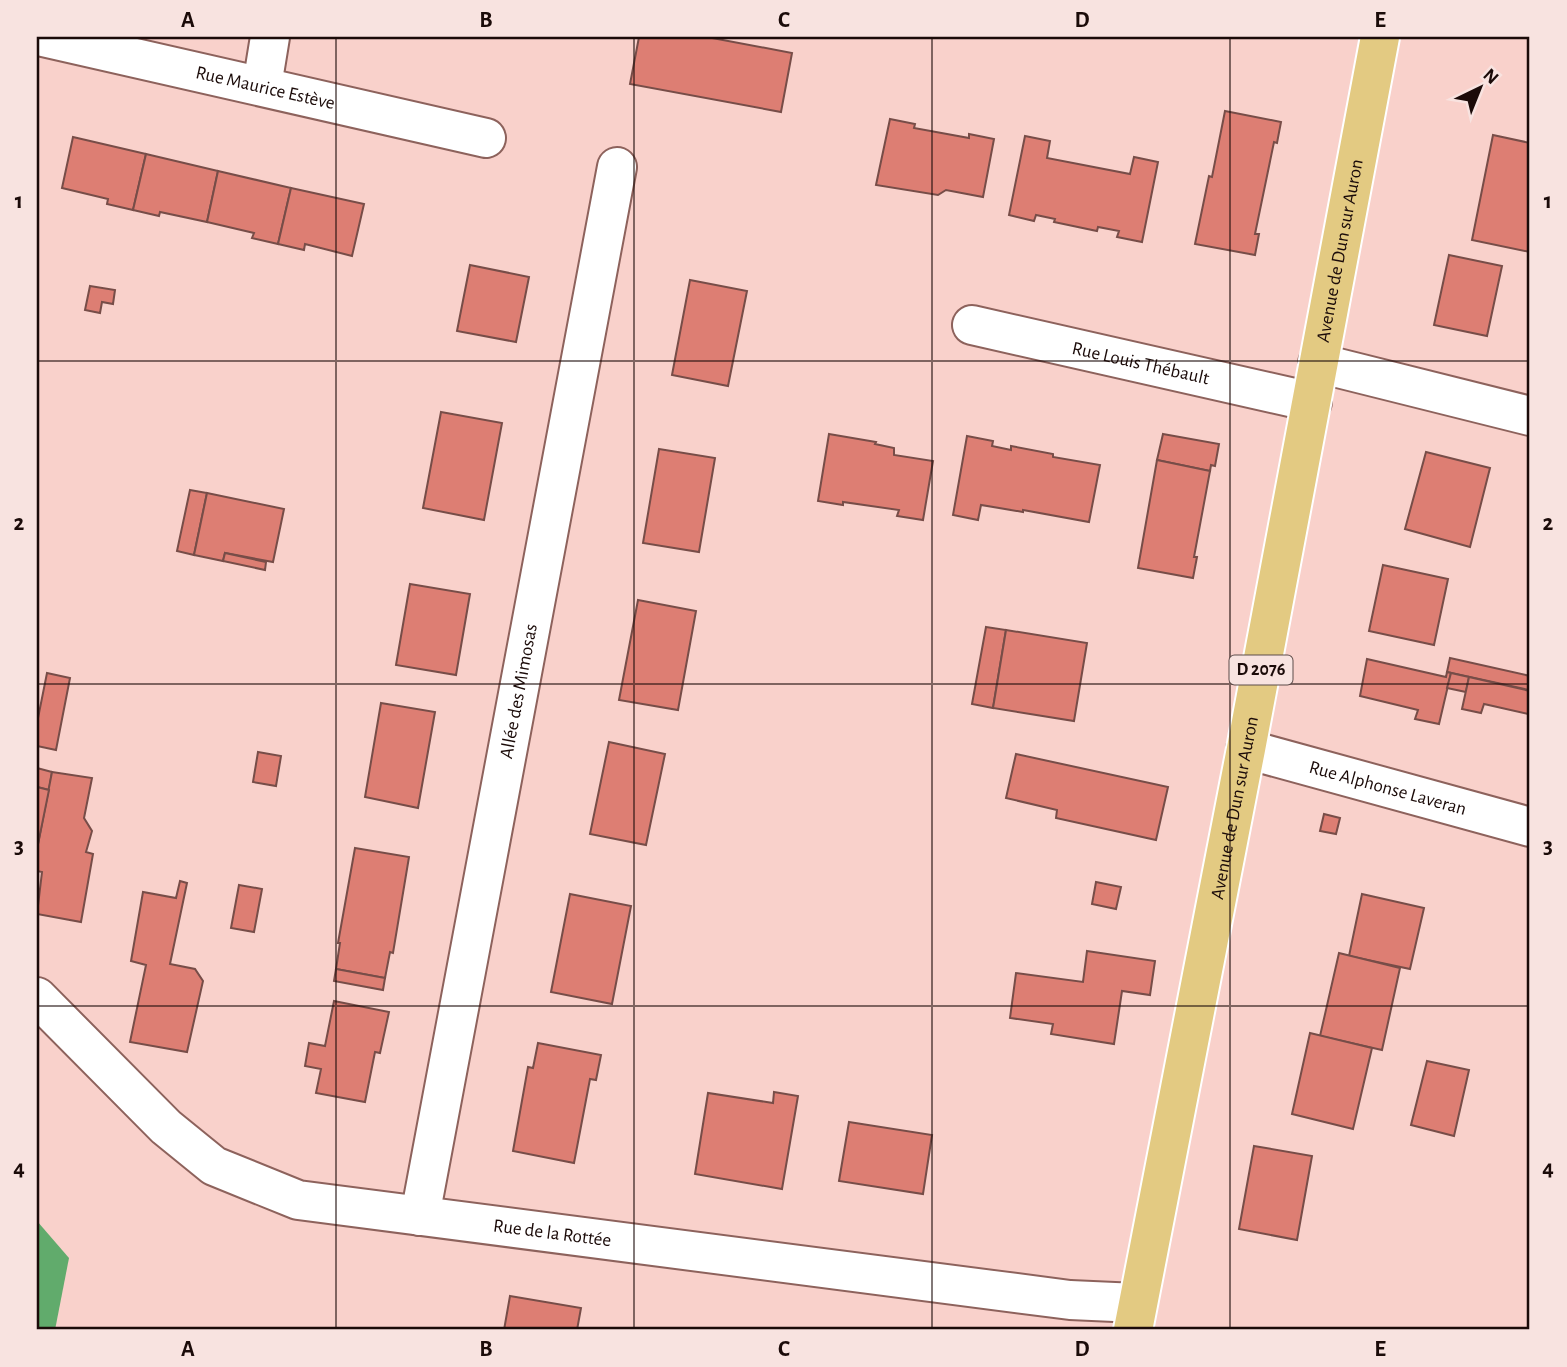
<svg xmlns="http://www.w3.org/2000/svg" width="1567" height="1367" font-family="'Alegreya Sans',sans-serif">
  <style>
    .forest { fill: #61ab6c }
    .building { fill: #dd7e73; stroke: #774d48; stroke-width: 2 }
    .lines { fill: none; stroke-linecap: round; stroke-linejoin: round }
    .minor-casing { stroke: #8d625c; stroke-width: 42 }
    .primary-casing { stroke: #fff; stroke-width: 42 }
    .minor { stroke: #fff; stroke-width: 38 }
    .primary { stroke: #e3ca82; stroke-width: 38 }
    .grid { fill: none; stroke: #1b0b09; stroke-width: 2; stroke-opacity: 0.55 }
    .labels { text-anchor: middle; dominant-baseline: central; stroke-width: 5; stroke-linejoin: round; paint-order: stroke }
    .shield { fill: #f8e3e0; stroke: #5d4c4a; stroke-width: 2 }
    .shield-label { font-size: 18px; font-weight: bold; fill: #1b0b09 }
    .street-label { font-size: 19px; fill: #1b0b09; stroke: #f8e3e0 }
    .neatline { fill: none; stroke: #1b0b09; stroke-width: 2.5 }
    .grid-label { font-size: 23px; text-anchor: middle; font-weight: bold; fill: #1b0b09 }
  </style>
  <rect width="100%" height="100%" fill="#f9d1cb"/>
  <!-- forest -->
  <polygon class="forest" points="37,1221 69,1258 55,1330 37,1330"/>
  <!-- building -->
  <g class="building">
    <polygon points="639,37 707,37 792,53 781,112 630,84"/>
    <polygon points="1225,111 1281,122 1277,143 1274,142 1255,234 1259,234 1255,255 1195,244 1209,176 1212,177"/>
    <polygon points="890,119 915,124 914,128 969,138 969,134 994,139 983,197 946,190 938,195 876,185"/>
    <polygon points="1493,135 1530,143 1530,252 1472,240"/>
    <polygon points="1025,136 1050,141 1047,158 1130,174 1134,157 1158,162 1142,242 1117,237 1119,231 1098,227 1097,231 1054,222 1055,219 1036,215 1034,221 1009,215"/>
    <polygon points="73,137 146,154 133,210 107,204 108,199 62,188"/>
    <polygon points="146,154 218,171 207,222 160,212 159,216 133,210"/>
    <polygon points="218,171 291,188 278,244 252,238 254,233 207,222"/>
    <polygon points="291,188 364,204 352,256 305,244 304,250 278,244"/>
    <polygon points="1449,255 1502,266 1487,336 1434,325"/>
    <polygon points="470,265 529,277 516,342 457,331"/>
    <polygon points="690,280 747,291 728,386 672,375"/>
    <polygon points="90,286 115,290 113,304 102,302 100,313 85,310"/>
    <polygon points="441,412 502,423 484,520 423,508"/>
    <polygon points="829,434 876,442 875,444 894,448 894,455 933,461 923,520 897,516 899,510 843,502 843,505 818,501"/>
    <polygon points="1163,434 1219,444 1215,466 1211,465 1210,471 1157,460"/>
    <polygon points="967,436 993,441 992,446 1011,450 1011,446 1053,454 1053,457 1100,465 1089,522 1023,510 1023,512 981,505 978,520 953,515"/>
    <polygon points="659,449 715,458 699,552 643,543"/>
    <polygon points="1426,452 1490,468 1470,547 1405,529"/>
    <polygon points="1157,460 1210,471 1194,557 1197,557 1193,578 1138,568"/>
    <polygon points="190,490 207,493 194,555 177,551"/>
    <polygon points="207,493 284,509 273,562 225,553 223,561 194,555"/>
    <polygon points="225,553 266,562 265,570 223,561"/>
    <polygon points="1383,565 1448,579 1434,645 1369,631"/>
    <polygon points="410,584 470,594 456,675 396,665"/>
    <polygon points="638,600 696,611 678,710 619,700"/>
    <polygon points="986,627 1006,630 993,708 972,704"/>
    <polygon points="1006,630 1087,643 1074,721 993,708"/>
    <polygon points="1450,658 1530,676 1529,690 1447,672"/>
    <polygon points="1367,659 1446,677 1447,672 1451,673 1439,724 1415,719 1418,710 1360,696"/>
    <polygon points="47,673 70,678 56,750 37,746 37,723"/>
    <polygon points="1451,673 1469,677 1466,692 1447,688"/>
    <polygon points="1469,677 1530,691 1528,714 1484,704 1481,713 1462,709"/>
    <polygon points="381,703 435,712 418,808 365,797"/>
    <polygon points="609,742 665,754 646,845 590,834"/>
    <polygon points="258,752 281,756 276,786 253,782"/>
    <polygon points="1016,754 1168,787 1156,840 1056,818 1057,810 1006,798"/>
    <polygon points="37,768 52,772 49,790 37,787"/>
    <polygon points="52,772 92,778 84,818 92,831 86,852 93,854 81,922 37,914 42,872 37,871 37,849"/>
    <polygon points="37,787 49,790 37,849"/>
    <polygon points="1324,814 1340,818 1336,834 1320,831"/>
    <polygon points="355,848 409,857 393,953 390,952 385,978 336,969 340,943 338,943"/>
    <polygon points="180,881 187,883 170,964 195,969 203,981 187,1052 130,1042 146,965 131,961 143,892 176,898"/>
    <polygon points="1096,882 1121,887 1116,909 1092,904"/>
    <polygon points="239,885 262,889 254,932 231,928"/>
    <polygon points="570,894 631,906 612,1004 551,992"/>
    <polygon points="1362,894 1424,908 1410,969 1349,956"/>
    <polygon points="1087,951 1155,961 1150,995 1122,991 1114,1044 1051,1034 1053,1024 1010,1018 1016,973 1083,982"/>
    <polygon points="1339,953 1400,968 1382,1050 1320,1036"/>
    <polygon points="336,969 385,978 383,990 334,981"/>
    <polygon points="334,1001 389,1012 380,1053 375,1052 365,1102 316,1093 321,1069 305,1066 309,1043 325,1046"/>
    <polygon points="1310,1033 1372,1048 1353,1129 1292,1114"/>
    <polygon points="538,1043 601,1055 596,1080 590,1079 574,1163 513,1151 528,1067 533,1068"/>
    <polygon points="1427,1061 1469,1070 1454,1136 1411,1125"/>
    <polygon points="774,1092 798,1096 782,1189 695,1174 708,1093 773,1103"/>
    <polygon points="849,1122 932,1135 923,1194 839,1181"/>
    <polygon points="1254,1146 1312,1156 1297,1240 1239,1229"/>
    <polygon points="510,1296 581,1308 577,1330 504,1330"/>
  </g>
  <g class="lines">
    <defs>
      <g id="minor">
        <path id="s1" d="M43,37l443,101"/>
        <polyline points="262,86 270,37"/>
        <path id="s2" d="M972,325l340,77"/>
        <polyline points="1318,363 1530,416"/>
        <path id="s3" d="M1246,749l284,78"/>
        <path id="s4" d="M37,997l129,130 48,39 84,34 772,100 67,3"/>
        <path id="s5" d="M420,1216l197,-1049"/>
      </g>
      <g id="primary">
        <path id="s6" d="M1133,1330l113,-581 134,-712"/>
      </g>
    </defs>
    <!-- minor casing -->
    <use href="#minor" class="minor-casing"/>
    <!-- primary casing -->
    <use href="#primary" class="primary-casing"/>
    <!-- minor -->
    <use href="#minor" class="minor"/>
    <!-- primary -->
    <use href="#primary" class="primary"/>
  </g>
  <!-- grid -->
  <path class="grid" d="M336,37v1293M634,37v1293M932,37v1293M1230,37v1293M37,361h1493M37,684h1493M37,1006h1493"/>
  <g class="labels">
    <!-- shield labels -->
    <rect class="shield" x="1229.5" y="655.5" width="63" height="29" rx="5"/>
    <g class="shield-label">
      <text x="1261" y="670">D 2076</text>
    </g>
    <!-- street labels -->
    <g class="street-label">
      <text stroke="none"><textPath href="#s1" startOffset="228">Rue Maurice Estève</textPath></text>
      <text stroke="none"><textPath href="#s6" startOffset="1099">Avenue de Dun sur Auron</textPath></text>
      <text stroke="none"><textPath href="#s2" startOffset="173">Rue Louis Thébault</textPath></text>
      <text stroke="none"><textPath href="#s5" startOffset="534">Allée des Mimosas</textPath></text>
      <text stroke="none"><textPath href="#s3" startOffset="147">Rue Alphonse Laveran</textPath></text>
      <text stroke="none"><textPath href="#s6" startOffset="532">Avenue de Dun sur Auron</textPath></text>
      <text stroke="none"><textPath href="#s4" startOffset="592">Rue de la Rottée</textPath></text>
    </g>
  </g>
  <!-- border -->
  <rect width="1567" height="1367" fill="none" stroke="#f8e3e0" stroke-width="77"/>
  <!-- north arrow -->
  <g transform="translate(1480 88) rotate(43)" stroke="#f8e3e0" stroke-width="5" paint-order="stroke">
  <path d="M0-5L12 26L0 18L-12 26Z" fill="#1b0b09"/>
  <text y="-10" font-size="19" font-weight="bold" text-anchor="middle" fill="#1b0b09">N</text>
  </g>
  <rect x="38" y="38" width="1490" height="1290" class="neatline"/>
  <g class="grid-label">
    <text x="188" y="27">A</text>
    <text x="486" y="27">B</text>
    <text x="784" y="27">C</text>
    <text x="1082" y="27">D</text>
    <text x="1380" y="27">E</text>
    <text x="19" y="208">1</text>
    <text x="1548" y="208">1</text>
    <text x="19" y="530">2</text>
    <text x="1548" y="530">2</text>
    <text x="19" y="853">3</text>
    <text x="1548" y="853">3</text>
    <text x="19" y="1175">4</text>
    <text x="1548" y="1175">4</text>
    <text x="188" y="1356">A</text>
    <text x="486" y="1356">B</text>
    <text x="784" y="1356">C</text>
    <text x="1082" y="1356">D</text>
    <text x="1380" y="1356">E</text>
  </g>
</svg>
